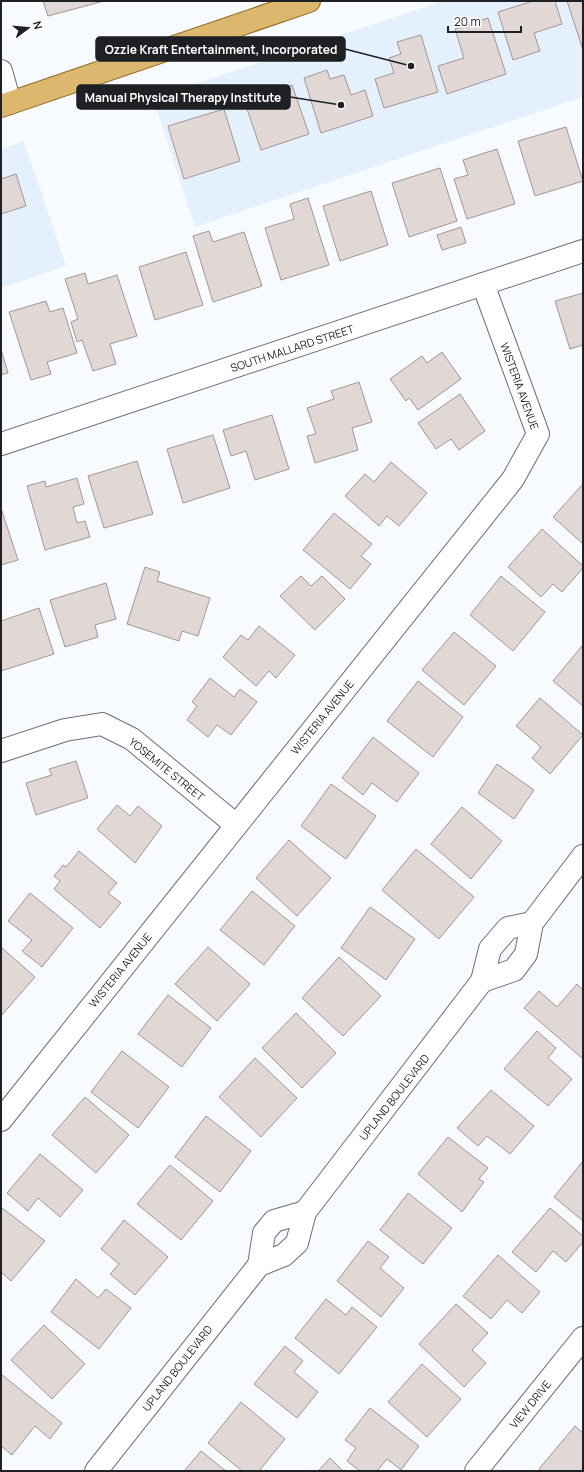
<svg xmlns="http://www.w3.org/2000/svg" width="584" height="1472" font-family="Manrope,sans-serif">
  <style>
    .built { fill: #e4f0fc }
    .building { fill: #e1d7d5; stroke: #a09795 }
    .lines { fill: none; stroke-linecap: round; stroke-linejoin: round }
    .minor-casing { stroke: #6a6f74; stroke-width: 24 }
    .major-casing { stroke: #8a6315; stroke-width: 24 }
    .minor { stroke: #fff; stroke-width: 22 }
    .major { stroke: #dcb76e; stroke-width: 22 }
    .labels { text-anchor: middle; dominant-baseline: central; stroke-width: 3.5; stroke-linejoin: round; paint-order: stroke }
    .street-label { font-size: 11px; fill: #1e2023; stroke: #fff }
    .leader { fill: none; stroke: #1e2023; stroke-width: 1.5 }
    .callout-dot { fill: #1e2023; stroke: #fff; stroke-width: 1.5 }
    .callout { fill: #1e2023; stroke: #1e2023; stroke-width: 1.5 }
    .callout-label { font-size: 12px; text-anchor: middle; font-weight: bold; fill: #fff }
  </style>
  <rect width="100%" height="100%" fill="#f7fbff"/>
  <!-- built -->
  <g class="built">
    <polygon points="443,1 583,1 583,97 195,227 153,98"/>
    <polygon points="24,141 66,266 1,288 1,149"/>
  </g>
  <!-- building -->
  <g class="building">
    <polygon points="43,1 104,1 48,16"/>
    <polygon points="533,1 555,1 562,24 534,33 540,51 513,60 498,12"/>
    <polygon points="567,1 583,1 583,50"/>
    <polygon points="488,18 506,74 447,94 438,66 464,58 455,29"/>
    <polygon points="421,35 438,92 384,108 375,79 394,73 389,58 401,54 397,42"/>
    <polygon points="327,70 330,79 344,75 351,95 365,90 373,116 321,133 304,78"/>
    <polygon points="292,85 309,134 261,150 244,100"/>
    <polygon points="224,109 240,161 184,179 168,126"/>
    <polygon points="566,127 583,181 535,196 518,141"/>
    <polygon points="497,149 515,204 467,219 454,179 468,175 463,160"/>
    <polygon points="440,168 457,221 409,237 392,183"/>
    <polygon points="16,174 26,206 1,214 1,179"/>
    <polygon points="371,191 388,245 340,261 323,206"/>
    <polygon points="308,198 329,265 281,280 265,228 294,219 290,204"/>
    <polygon points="461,227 466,243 442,250 437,235"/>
    <polygon points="209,231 213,242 244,232 262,286 213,302 193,236"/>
    <polygon points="186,252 203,305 155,320 139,267"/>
    <polygon points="85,273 88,284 117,275 137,336 110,344 116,364 93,371 82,340 77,342 71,322 78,319 65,279"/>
    <polygon points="583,293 583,345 570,349 555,301"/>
    <polygon points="46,301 50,312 63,308 77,353 47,362 51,374 31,380 9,312"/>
    <polygon points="1,349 8,373 1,375"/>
    <polygon points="442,352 461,379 418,410 409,398 406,401 390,379 422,356 427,363"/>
    <polygon points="359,382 372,422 352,428 358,450 315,463 307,436 316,434 307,408 334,399 331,391"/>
    <polygon points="460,394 485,431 459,450 451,439 436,449 418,423"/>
    <polygon points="272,415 289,469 255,480 246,451 231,456 223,430"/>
    <polygon points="213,435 230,488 183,503 167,449"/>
    <polygon points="137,461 153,514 104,528 88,476"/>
    <polygon points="391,462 427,493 399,526 387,516 379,526 345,496 365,474 374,482"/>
    <polygon points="77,478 84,504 73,507 77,523 85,521 90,537 45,550 27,486 45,481 46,487"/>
    <polygon points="583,484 583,544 553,517"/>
    <polygon points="1,508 18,560 1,565"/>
    <polygon points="334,513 372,544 361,556 371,564 350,589 303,550"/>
    <polygon points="542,529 583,566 583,568 562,592 553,584 541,597 508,567"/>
    <polygon points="145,567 160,572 157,581 210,598 198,636 182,631 179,641 127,624"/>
    <polygon points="301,576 311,586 322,576 345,599 315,630 280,596"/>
    <polygon points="501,576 545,612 513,651 470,615"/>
    <polygon points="106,583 116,619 95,625 98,637 65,647 50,600"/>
    <polygon points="39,608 54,654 1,671 1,621"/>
    <polygon points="259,626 295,655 276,678 269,671 256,686 223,657 241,635 248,640"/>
    <polygon points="454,632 496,666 464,705 422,670"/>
    <polygon points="582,646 583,646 583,706 553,681"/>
    <polygon points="210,678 234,697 240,689 257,702 231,735 217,725 208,737 187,720 197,706 192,702"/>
    <polygon points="418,681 463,717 433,757 387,721"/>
    <polygon points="540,698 583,735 550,774 532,758 541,747 516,726"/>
    <polygon points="373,737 419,773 397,802 372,783 363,795 342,778"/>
    <polygon points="76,761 88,798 36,815 26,783 52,775 49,769"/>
    <polygon points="497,764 534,790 514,819 478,793"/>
    <polygon points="331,784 376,816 346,859 301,826"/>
    <polygon points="117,805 130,816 138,806 162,826 135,863 97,829"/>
    <polygon points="462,807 502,841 471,879 431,844"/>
    <polygon points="289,840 331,878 297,916 256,878"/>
    <polygon points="416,849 474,897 439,939 382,890"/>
    <polygon points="79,851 117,883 108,893 121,903 100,928 54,889 60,881 54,876 63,865 66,867"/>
    <polygon points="252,891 295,926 264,965 220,930"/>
    <polygon points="30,893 73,928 42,967 22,951 32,940 8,921"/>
    <polygon points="370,907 415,939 386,980 341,948"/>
    <polygon points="1,947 35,977 2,1015 1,1014"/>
    <polygon points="208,947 250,984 217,1021 175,984"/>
    <polygon points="339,957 381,996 343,1036 302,998"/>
    <polygon points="577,984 583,990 583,1059 524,1008 539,991 557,1007"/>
    <polygon points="168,995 211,1028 182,1067 138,1034"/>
    <polygon points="296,1013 336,1053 302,1088 262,1048"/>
    <polygon points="537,1031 556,1048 548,1058 572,1079 548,1106 504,1069"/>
    <polygon points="122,1051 169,1087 138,1128 91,1092"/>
    <polygon points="255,1058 297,1098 261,1137 219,1097"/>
    <polygon points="491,1090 534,1126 510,1154 487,1136 478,1146 457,1128"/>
    <polygon points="85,1097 129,1135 96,1173 52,1135"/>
    <polygon points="206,1116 251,1151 220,1192 175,1157"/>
    <polygon points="448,1137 488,1168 479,1179 484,1182 462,1212 418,1174"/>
    <polygon points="40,1154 83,1190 60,1217 38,1198 28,1211 7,1193"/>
    <polygon points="583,1161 583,1221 554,1197"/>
    <polygon points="170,1165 213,1201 181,1240 137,1204"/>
    <polygon points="408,1193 452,1228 423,1264 380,1230"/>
    <polygon points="1,1207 45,1241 11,1281 1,1272"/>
    <polygon points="550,1208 583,1236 583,1242 566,1262 553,1251 536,1272 512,1252"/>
    <polygon points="124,1220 168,1257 135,1295 110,1274 119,1264 101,1249"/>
    <polygon points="368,1241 389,1257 380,1268 404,1288 381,1317 337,1281"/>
    <polygon points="498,1255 540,1292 522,1313 507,1300 491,1319 463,1296"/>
    <polygon points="76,1279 98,1298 106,1289 131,1308 99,1349 51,1312"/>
    <polygon points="326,1299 346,1315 352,1307 377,1327 339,1374 295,1338"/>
    <polygon points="456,1304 488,1333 472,1350 486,1363 464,1387 419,1344"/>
    <polygon points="44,1325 85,1364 52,1399 11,1360"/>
    <polygon points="285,1346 303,1361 294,1372 318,1392 297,1418 254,1384"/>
    <polygon points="422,1364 461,1399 427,1437 388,1402"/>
    <polygon points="1,1374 62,1423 50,1439 35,1426 12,1455 1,1446"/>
    <polygon points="241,1402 285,1439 259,1471 242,1471 208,1443"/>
    <polygon points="370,1408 419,1446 401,1470 387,1459 377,1471 360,1471 347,1461 356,1448 345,1440"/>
    <polygon points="575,1426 583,1433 583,1471 542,1471 539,1469"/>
    <polygon points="201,1451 226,1471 184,1471"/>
    <polygon points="330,1458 343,1471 318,1471"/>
  </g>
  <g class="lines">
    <defs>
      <g id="minor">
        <polyline points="1,71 10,103"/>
        <polyline points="1,444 583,251"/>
        <polyline points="1,751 65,730 102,724 132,739 236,825"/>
        <polyline points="482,981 514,970 526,954 532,923 583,856"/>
        <polyline points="1,1120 513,479 538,434 483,284"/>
        <polyline points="259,1265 284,1255 297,1243 305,1212 482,981 490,949 508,928 532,923"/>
        <polyline points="96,1471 259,1265 264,1233 274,1221 305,1212"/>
        <polyline points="476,1471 583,1338"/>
      </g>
      <polyline id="major" points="1,106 309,1"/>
    </defs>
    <!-- minor casing -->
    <use href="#minor" class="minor-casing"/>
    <!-- major casing -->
    <use href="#major" class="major-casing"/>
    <!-- minor -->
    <use href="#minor" class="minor"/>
    <!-- major -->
    <use href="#major" class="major"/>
  </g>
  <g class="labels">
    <!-- street labels -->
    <g class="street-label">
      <text transform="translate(292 348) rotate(-18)">SOUTH MALLARD STREET</text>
      <text transform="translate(520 386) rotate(70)">WISTERIA AVENUE</text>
      <text transform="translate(322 717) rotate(-51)">WISTERIA AVENUE</text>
      <text transform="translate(167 769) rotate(39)">YOSEMITE STREET</text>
      <text transform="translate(120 970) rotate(-51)">WISTERIA AVENUE</text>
      <text transform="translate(394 1097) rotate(-52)">UPLAND BOULEVARD</text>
      <text transform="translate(177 1368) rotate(-52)">UPLAND BOULEVARD</text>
      <text transform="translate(530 1404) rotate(-51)">VIEW DRIVE</text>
    </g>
  </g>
  <!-- callouts -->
  <path class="leader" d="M411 66L345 49M341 105L290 97"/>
  <g class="callout-dot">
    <circle cx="411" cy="66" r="4"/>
    <circle cx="341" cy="105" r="4"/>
  </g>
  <g class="callout">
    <rect x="96" y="37" width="249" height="24" rx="4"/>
    <rect x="77" y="85" width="213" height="24" rx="4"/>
  </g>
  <g class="callout-label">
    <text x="221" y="54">Ozzie Kraft Entertainment, Incorporated</text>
    <text x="183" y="102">Manual Physical Therapy Institute</text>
  </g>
  <!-- border -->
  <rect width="584" height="1472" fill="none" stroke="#1e2023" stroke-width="4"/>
  <!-- north arrow -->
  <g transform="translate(28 28) rotate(74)" stroke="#ffffff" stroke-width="3" paint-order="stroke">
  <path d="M0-3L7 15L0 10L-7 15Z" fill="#1e2023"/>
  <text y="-6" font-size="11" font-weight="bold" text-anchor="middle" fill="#1e2023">N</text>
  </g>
  <!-- scale -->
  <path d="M448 26v6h73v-6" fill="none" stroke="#1e2023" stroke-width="2"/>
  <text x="454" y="26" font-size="12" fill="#1e2023" stroke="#ffffff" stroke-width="3" paint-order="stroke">20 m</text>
</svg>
